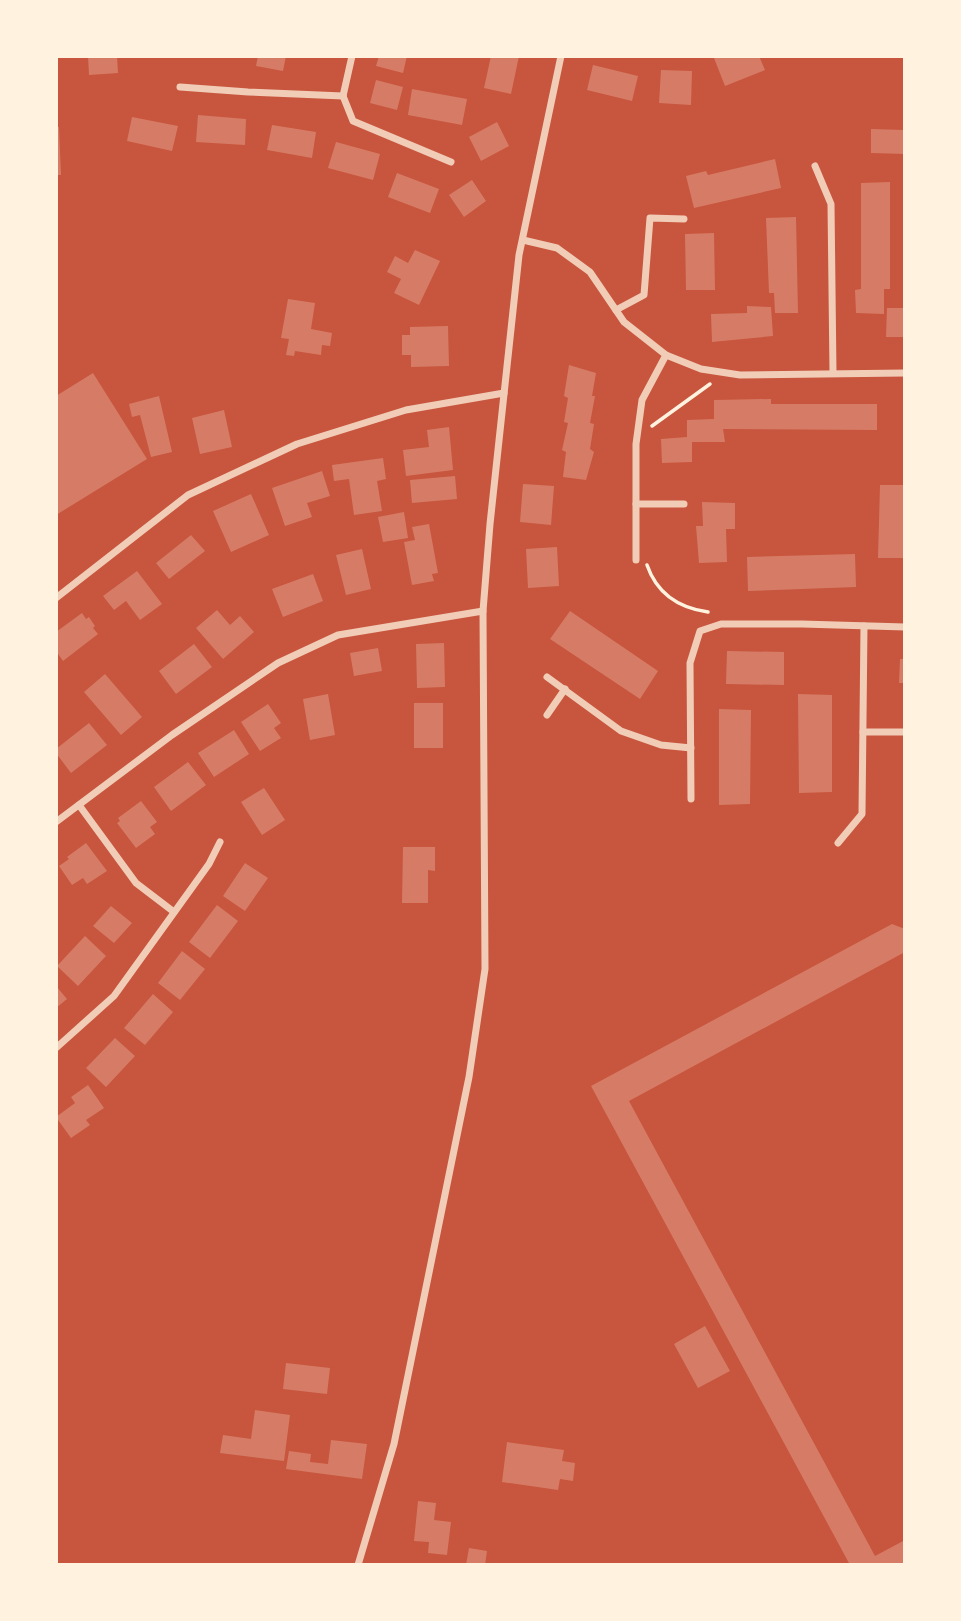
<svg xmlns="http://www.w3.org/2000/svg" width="961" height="1621" font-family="'Varela Round',sans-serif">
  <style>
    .building { fill: #d67c66 }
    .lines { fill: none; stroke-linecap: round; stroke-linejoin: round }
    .path { stroke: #fff3e0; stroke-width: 3.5 }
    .minor { stroke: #f1ccb7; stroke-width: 7 }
  </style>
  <rect width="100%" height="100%" fill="#c8553d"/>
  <!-- building -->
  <g class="building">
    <polygon points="88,56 117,56 118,73 89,75"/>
    <polygon points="258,56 286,56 283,71 256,66"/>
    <polygon points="379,56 407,56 403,73 376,66"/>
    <polygon points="491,56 519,56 511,94 484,88"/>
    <polygon points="720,56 759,56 765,70 725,86 714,58"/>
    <polygon points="593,65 638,76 632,101 587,90"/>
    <polygon points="661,70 692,71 691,105 659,103"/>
    <polygon points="376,80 403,87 397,110 370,103"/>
    <polygon points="412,89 467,99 462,125 408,115"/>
    <polygon points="198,115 246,119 245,145 196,142"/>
    <polygon points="132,117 178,126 172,151 127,141"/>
    <polygon points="497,122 509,146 481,161 469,137"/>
    <polygon points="272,125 316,132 312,158 267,150"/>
    <polygon points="56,127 59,127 61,175 56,175"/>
    <polygon points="871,129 905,130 905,154 871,153"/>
    <polygon points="336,142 380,154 373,180 328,168"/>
    <polygon points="775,159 781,188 694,208 686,176 706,171 708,175"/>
    <polygon points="397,173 439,189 430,213 388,197"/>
    <polygon points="472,180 486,201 464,217 449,195"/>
    <polygon points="890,182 890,289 884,289 884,314 856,313 855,290 861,289 861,183"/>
    <polygon points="796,217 798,313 775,313 774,293 769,293 766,218"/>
    <polygon points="714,233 715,290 686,290 685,234"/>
    <polygon points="415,250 440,261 419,305 394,293 401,279 387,272 395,256 408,263"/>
    <polygon points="288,299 315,303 311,329 332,333 330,346 322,345 321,355 295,351 294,356 286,355 289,339 281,338"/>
    <polygon points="747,306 771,307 773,336 712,342 711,314 747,313"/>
    <polygon points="887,308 905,308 905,337 886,337"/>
    <polygon points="448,326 449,366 411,367 411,355 402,355 402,335 410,335 410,327"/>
    <polygon points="569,365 596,373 592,396 595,396 590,423 594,424 590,449 594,452 586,480 563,477 566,452 562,450 568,423 564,422 568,398 564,396"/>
    <polygon points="93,373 147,459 56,515 56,396"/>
    <polygon points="159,396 172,452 151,457 140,415 132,417 129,404"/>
    <polygon points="771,399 771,404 877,404 877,430 723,429 725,442 692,442 692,462 662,463 661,439 687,437 687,420 714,419 714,400"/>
    <polygon points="224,410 232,447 200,454 192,418"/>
    <polygon points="449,427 453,470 406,476 403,450 429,447 427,430"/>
    <polygon points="383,458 386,479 377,481 382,511 354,515 349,479 334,481 332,465"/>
    <polygon points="322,471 330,496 307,503 312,517 285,526 272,488"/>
    <polygon points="455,476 457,499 412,503 410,480"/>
    <polygon points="523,484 554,486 551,525 520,522"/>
    <polygon points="880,485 905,485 905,558 878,558"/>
    <polygon points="251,494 269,535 231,552 213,511"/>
    <polygon points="702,502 735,503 735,529 726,529 727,562 699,563 696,526 703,526"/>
    <polygon points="404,512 408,538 383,542 378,517"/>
    <polygon points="429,524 438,573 432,574 434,581 412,585 404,542 415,540 412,527"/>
    <polygon points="191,535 205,551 169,579 156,563"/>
    <polygon points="557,547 559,586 528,588 526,549"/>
    <polygon points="362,549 371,589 346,595 336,555"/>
    <polygon points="855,554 856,587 748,591 747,557"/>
    <polygon points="137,571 162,604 140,620 126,601 114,610 103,596"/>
    <polygon points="313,574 323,601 283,617 272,589"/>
    <polygon points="217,610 230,625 240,616 254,632 223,659 196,628"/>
    <polygon points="570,611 658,671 640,699 550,639"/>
    <polygon points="82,613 86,619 89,617 95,626 93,628 98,634 63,661 56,651 56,632"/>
    <polygon points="444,643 445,687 417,688 416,644"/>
    <polygon points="194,644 212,667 176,694 159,671"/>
    <polygon points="378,648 382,671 354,676 350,653"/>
    <polygon points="727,651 784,652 784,685 726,684"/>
    <polygon points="900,659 905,659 905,683 899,683"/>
    <polygon points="105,674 142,717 121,735 84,692"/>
    <polygon points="328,694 335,735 310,740 303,699"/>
    <polygon points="798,694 832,695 832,792 799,793"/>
    <rect x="414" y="703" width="29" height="45"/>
    <polygon points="268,704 281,723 274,728 281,738 260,751 241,722"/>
    <polygon points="719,709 751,710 750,804 719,805"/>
    <polygon points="89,723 107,745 71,773 56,753 56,749"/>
    <polygon points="234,730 249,754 214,777 198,753"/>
    <polygon points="188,762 206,785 171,811 154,787"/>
    <polygon points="264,788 285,820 262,835 241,802"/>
    <polygon points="141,801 157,822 150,827 155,834 136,848 117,823 120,821 118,818"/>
    <polygon points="86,843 107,871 87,884 83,878 72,885 59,866 69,859 67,857"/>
    <polygon points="403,847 435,847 435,871 428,870 428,903 402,903"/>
    <polygon points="245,863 268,878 245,911 223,896"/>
    <polygon points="217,905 238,921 210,958 189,942"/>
    <polygon points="111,906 132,923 114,943 93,926"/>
    <polygon points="892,924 905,929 905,952 629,1101 875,1556 905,1540 905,1565 850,1565 591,1086"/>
    <polygon points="85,936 106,956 78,986 57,966"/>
    <polygon points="182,951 205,969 180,1000 158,983"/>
    <polygon points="56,986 67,999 56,1008"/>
    <polygon points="153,994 173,1012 145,1045 124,1028"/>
    <polygon points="115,1038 135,1056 106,1087 86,1068"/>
    <polygon points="88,1085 104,1108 86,1120 90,1125 71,1138 56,1117 75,1103 71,1097"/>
    <polygon points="705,1326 730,1371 698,1388 674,1344"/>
    <polygon points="286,1363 330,1368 327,1394 283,1389"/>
    <polygon points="255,1410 290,1415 284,1461 220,1453 223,1435 251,1439"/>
    <polygon points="331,1440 367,1444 362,1479 286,1469 289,1451 311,1454 310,1462 328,1464"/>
    <polygon points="507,1442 564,1450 562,1461 575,1463 573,1481 560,1479 558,1490 502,1482"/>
    <polygon points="418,1501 436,1503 434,1520 451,1522 447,1555 428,1553 429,1542 414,1541"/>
    <polygon points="469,1548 487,1551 485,1565 466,1565"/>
  </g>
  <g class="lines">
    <!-- path -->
    <g class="path">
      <polyline points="652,426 710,384"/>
      <path d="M647,565c10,29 32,43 61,47"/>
    </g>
    <!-- minor -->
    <g class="minor">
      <polyline points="180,87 248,92 343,96"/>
      <polyline points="343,96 353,121 451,162"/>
      <polyline points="343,96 352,56"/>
      <polyline points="815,166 831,204 833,373"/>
      <polyline points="523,240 557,248 590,272 624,322 666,355 701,369 740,375 905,373"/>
      <polyline points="616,310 644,295 650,218 684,219"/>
      <polyline points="636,504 684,504"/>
      <polyline points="636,560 636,444 642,400 666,355"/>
      <polyline points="56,598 188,495 297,444 406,410 504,393"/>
      <polyline points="547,677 621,731 661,745 691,748"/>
      <polyline points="547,715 565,689"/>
      <polyline points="863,732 905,732"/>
      <polyline points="691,799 690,663 700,631 721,624 802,624 905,627"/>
      <polyline points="79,805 136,883 174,912"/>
      <polyline points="56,822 172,735 278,663 338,635 483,611"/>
      <polyline points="838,843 862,814 864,626"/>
      <polyline points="56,1048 114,996 209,864 220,842"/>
      <polyline points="358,1565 394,1444 469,1077 485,969 483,611 490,524 519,255 561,56"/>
    </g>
  </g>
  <!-- border -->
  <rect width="961" height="1621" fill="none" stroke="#fff3e0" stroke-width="116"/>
</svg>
